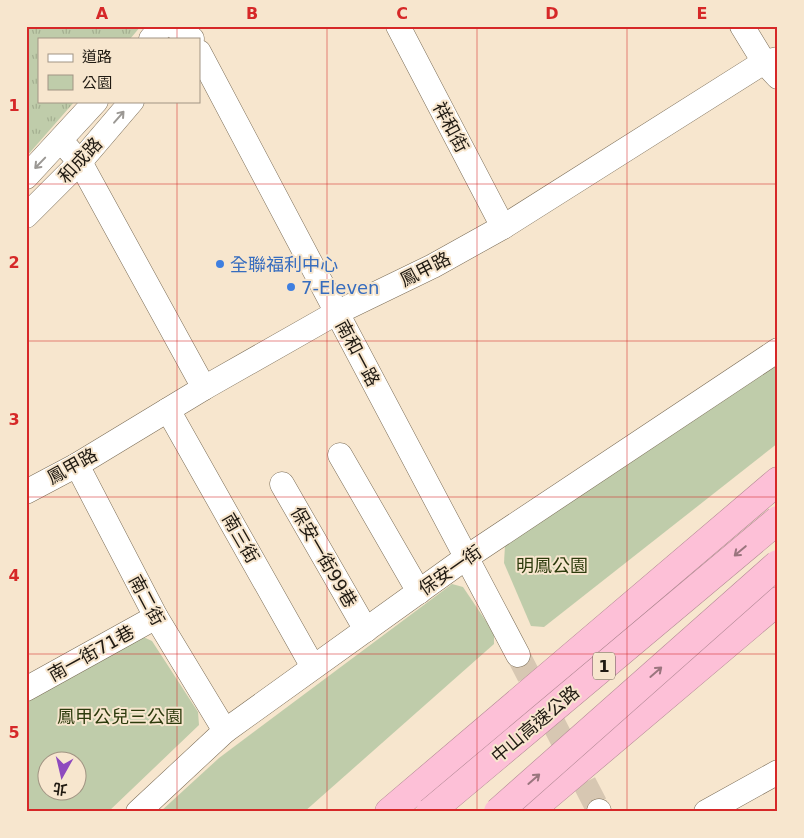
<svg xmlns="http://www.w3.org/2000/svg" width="804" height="838" font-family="'DejaVu Sans','Noto Sans TC',sans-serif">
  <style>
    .grass { fill: url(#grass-tufts) }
    .park { fill: #bfccaa; fill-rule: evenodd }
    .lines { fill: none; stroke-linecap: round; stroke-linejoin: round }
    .minor-tunnel { stroke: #d7c7b2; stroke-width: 24; stroke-dasharray: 24 12; stroke-linecap: butt }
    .minor-casing { stroke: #7b6d57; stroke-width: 25 }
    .highway-casing { stroke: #b08692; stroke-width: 29 }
    .minor { stroke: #fff; stroke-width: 24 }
    .highway { stroke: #fdc0d7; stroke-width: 28 }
    .highway-bridge-casing { stroke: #b08692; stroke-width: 29; stroke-linecap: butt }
    .highway-bridge { stroke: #fdc0d7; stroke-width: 28 }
    .oneway { stroke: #9b9894 }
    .oneway2 { stroke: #9a757e }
    .grid { fill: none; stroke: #d62828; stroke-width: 1; stroke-opacity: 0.55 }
    .shop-dot { fill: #3f7fe0; stroke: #f7e6ce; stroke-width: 2 }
    .labels { text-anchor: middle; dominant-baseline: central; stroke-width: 4; stroke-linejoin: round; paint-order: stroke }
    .shield { fill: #f7e6ce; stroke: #60574a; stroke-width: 1 }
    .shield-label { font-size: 16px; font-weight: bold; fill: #201a12 }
    .street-label { font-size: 18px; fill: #201a12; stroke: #f7e6ce }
    .shop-label { font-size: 18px; fill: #366cbe; stroke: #f7e6ce; text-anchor: start }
    .park-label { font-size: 18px; fill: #2d3b0d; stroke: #f7e6ce }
    .neatline { fill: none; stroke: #d62828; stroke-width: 2 }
    .grid-label { font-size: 16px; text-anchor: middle; font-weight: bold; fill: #d62828 }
  </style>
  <defs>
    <pattern id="grass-tufts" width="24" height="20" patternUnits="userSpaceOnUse" patternTransform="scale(1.25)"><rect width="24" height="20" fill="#bfccaa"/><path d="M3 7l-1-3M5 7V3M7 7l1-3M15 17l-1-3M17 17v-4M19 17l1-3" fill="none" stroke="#a4af91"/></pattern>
  </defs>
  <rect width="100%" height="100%" fill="#f7e6ce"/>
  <!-- grass -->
  <polygon class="grass" points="26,26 141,26 130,39 39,39 39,101 75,101 26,157"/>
  <!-- park -->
  <g class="park">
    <polygon points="778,352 778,443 544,627 531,626 504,563 505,545"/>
    <polygon points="452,584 463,587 494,633 494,644 304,812 160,812 219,758"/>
    <path d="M139,635l13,6 46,71 1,13 -91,87h-82v-112zM48,760h30v30h-30z"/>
  </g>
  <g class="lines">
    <!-- minor-tunnel -->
    <polyline class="minor-tunnel" points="518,655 599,811"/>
    <defs>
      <g id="minor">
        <polyline points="174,26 192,39"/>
        <polyline points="398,26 503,227"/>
        <polyline points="742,26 764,62 778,77"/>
        <polyline points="151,39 162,26"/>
        <polyline points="199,52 518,655"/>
        <polyline points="61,141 80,162 204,388"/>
        <polyline points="26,177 96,101"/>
        <polyline points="26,216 80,162 132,101"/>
        <polyline points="168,410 313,667"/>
        <polyline points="340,455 419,592"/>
        <polyline points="77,465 156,617 225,731"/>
        <polyline points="282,484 366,630"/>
        <polyline points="26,492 77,465 204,388 336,313 433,266 503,227 764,62 778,59"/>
        <polyline points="26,689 156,617"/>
        <polyline points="599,811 599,812"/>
        <polyline points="138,812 225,731 467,557 778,350"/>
        <polyline points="706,812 778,772"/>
      </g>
      <g id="highway">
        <polyline points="389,812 778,481"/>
        <polyline points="526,812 545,798 778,601"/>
      </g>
    </defs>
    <!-- minor casing -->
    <use href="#minor" class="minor-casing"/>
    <!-- highway casing -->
    <use href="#highway" class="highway-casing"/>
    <!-- minor -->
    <use href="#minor" class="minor"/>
    <!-- highway -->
    <use href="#highway" class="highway"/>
    <defs>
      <g id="highway-bridge">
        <polyline points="430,812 778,520"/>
        <polyline points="498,812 778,564"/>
      </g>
    </defs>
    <!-- highway-bridge casing -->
    <use href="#highway-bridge" class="highway-bridge-casing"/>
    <!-- highway-bridge -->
    <use href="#highway-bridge" class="highway-bridge"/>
  </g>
  <!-- one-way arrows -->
  <defs><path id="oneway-shaft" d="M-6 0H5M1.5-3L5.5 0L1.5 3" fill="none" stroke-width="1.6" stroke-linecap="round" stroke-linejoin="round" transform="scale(1.25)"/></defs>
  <g class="oneway">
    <use href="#oneway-shaft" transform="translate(119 117) rotate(-49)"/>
    <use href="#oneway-shaft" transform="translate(40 163) rotate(134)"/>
  </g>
  <g class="oneway2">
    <use href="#oneway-shaft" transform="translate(740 551) rotate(140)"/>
    <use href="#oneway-shaft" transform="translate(656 672) rotate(-41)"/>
    <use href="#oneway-shaft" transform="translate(534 779) rotate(-41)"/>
  </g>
  <!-- grid -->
  <path class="grid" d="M177,26v13M327,26v786M477,26v786M627,26v786M177,101v711M26,184h752M26,341h752M26,497h752M26,654h752"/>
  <!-- markers -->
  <g class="shop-dot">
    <circle cx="220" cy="264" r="5"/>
    <circle cx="291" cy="287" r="5"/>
  </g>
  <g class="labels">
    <!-- shield labels -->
    <rect class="shield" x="593" y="652.5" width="22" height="27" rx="4"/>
    <g class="shield-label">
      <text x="604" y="666">1</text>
    </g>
    <!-- street labels -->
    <g class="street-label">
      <text transform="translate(451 127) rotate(62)">祥和街</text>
      <text transform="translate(80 160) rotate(-47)">和成路</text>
      <text transform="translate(425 269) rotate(-27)">鳳甲路</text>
      <text transform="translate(358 353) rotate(62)">南和一路</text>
      <text transform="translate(72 466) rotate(-29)">鳳甲路</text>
      <text transform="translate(241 538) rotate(60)">南三街</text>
      <text transform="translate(324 557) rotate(60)">保安一街99巷</text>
      <text transform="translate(450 570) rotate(-35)">保安一街</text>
      <text transform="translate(147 600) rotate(62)">南二街</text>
      <text transform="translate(91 653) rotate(-29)">南一街71巷</text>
      <text transform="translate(535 724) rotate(-40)">中山高速公路</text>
    </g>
    <!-- shop labels -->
    <g class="shop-label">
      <text x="230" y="264">全聯福利中心</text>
      <text x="301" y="287">7-Eleven</text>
    </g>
    <!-- park labels -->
    <g class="park-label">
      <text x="552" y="565">明鳳公園</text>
      <text x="120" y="716">鳳甲公兒三公園</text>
    </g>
  </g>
  <!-- border -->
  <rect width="804" height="838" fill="none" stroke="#f7e6ce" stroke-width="55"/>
  <!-- legend -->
  <rect x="38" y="38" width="162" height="65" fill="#f7e6ce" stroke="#a19483"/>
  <rect x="48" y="54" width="25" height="8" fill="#ffffff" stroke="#a19483"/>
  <text x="82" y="62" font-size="15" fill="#201a12">道路</text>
  <rect x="48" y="75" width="25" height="15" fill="#bfccaa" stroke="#a19483"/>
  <text x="82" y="88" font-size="15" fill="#201a12">公園</text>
  <!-- north arrow -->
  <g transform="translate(62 776) rotate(188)"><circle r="24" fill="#f7e6ce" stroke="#a19483"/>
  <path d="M0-4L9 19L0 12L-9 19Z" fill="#8e4abe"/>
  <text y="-8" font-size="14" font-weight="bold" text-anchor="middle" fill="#201a12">北</text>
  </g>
  <rect x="28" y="28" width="748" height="782" class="neatline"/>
  <g class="grid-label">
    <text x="102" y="19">A</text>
    <text x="252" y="19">B</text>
    <text x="402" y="19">C</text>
    <text x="552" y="19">D</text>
    <text x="702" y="19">E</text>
    <text x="14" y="111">1</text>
    <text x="14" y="268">2</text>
    <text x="14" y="425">3</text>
    <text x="14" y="581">4</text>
    <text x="14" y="738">5</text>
  </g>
</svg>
